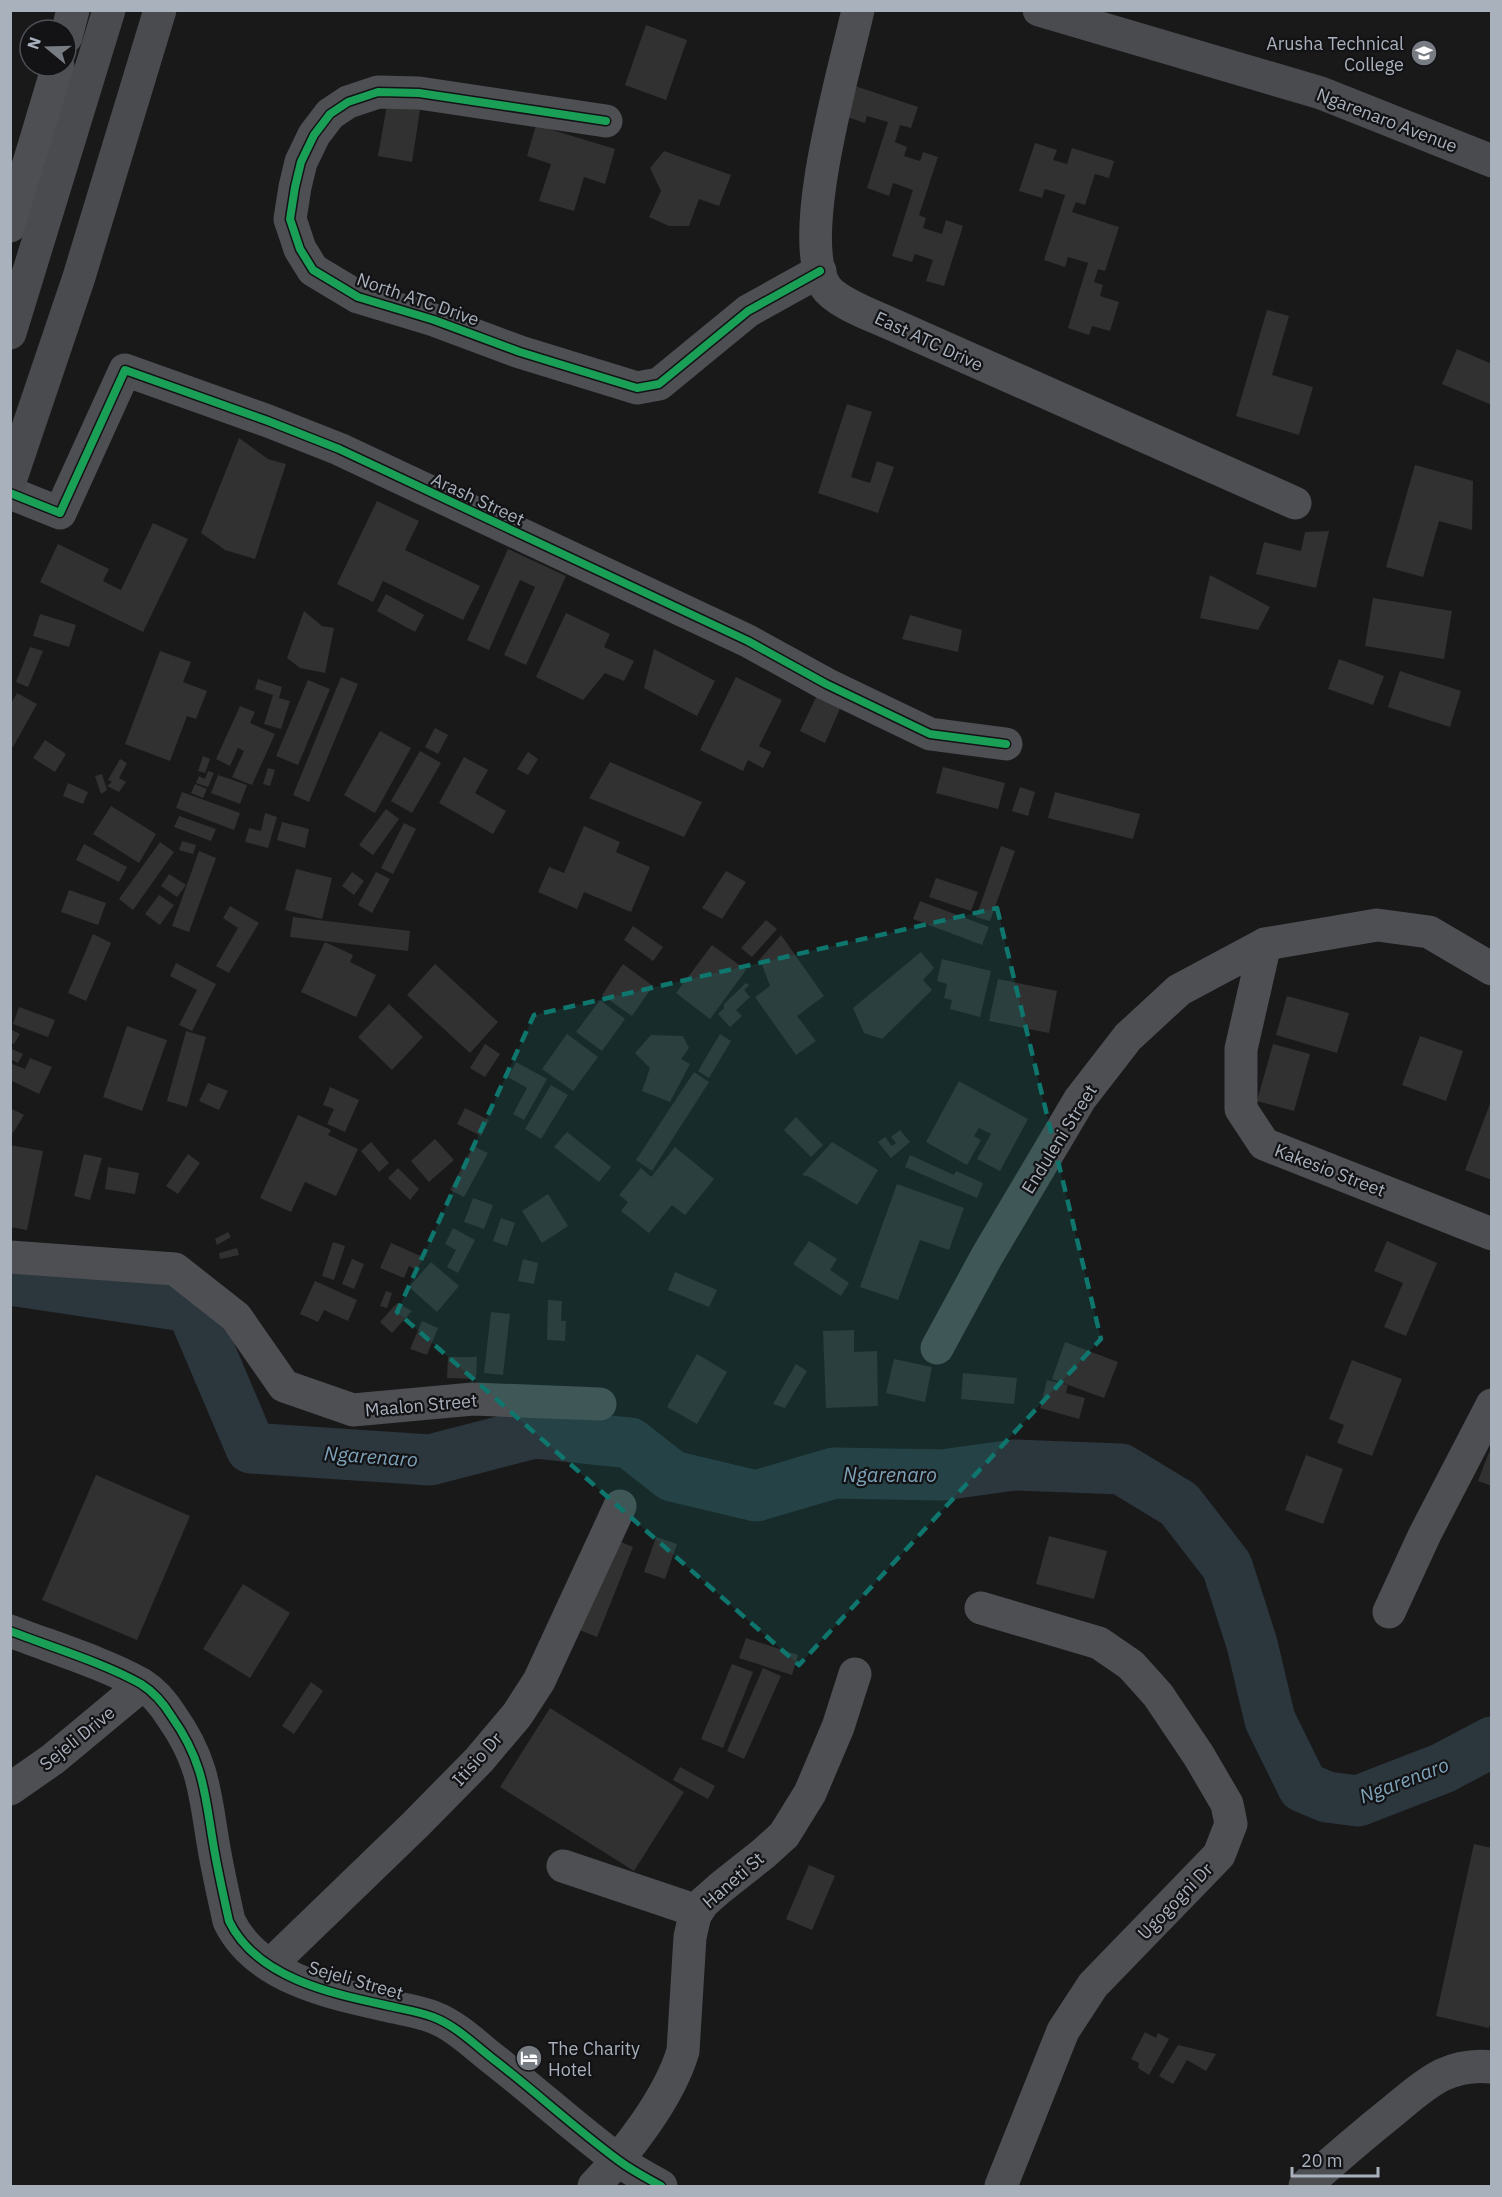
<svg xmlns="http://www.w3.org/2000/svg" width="1502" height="2197" font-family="'IBM Plex Sans',sans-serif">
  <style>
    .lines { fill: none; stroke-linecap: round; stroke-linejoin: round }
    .river { stroke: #2b363d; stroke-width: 51 }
    .building { fill: #313132 }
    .street { stroke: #4d4f53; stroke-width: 33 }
    .highway { stroke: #4a4b4f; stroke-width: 33 }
    .cycleway-casing { stroke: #131316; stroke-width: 11 }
    .cycleway { stroke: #1a9f57; stroke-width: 8 }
    .marked { fill: #0f766e; fill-opacity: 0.2; stroke: #0f766e; stroke-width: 4.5; stroke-dasharray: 12 8; stroke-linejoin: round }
    .labels { text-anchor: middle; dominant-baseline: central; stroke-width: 4.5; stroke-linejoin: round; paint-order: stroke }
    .poi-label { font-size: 18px; fill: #a9b1bc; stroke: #131316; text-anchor: end }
    .street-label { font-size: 18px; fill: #a9b1bc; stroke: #131316 }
    .water-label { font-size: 20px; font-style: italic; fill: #7ea3b9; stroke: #131316 }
  </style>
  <rect width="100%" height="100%" fill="#19191a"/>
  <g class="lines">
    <!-- river -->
    <polyline class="river" points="10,1280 191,1307 251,1448 430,1460 534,1433 630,1443 672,1476 756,1496 834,1473 942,1475 1014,1465 1121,1469 1179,1504 1227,1566 1252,1644 1270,1720 1303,1787 1327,1797 1358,1801 1443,1768 1492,1742"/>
  </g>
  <!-- building -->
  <g class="building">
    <polygon points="646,25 687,40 666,100 625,85"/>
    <polygon points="855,86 918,107 911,128 900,125 895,142 907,147 904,156 920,161 923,152 938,157 919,215 926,218 923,228 942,234 946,220 963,226 944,286 926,281 933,260 915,254 912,262 892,256 913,190 893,183 889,196 867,188 888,122 867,116 865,123 844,116"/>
    <polygon points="422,97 412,162 378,156 388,99"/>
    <polygon points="536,125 615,149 605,184 584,177 574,211 539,201 551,164 527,156"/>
    <polygon points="1035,143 1057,150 1053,160 1067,164 1072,148 1114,161 1109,178 1095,174 1085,205 1076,202 1072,212 1119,227 1105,271 1098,269 1094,282 1103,285 1100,296 1119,302 1110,331 1092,326 1089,335 1068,328 1088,263 1068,257 1065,267 1044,260 1065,195 1045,189 1042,198 1019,191"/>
    <polygon points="664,151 731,175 719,206 699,199 689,226 669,226 649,217 661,191 650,168"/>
    <polygon points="1267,310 1289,316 1272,375 1313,387 1299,435 1236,416"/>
    <polygon points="1457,349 1492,364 1492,405 1442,384"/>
    <polygon points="847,404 872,412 851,477 870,483 877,461 894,467 878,513 818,493"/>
    <polygon points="239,438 268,459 286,464 255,559 225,550 201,533"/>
    <polygon points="1415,465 1473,481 1472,530 1439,521 1423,577 1386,567"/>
    <polygon points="377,501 419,521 405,550 480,586 463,620 383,581 373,602 337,584"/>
    <polygon points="153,523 188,539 143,632 40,582 58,544 109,569 103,581 121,590"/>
    <polygon points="1329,531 1316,588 1256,574 1264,542 1301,551 1305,532"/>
    <polygon points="508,549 566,576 526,665 504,655 535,587 520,580 489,650 467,640"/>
    <polygon points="1210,575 1270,607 1258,630 1200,618"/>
    <polygon points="386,594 424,615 415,632 377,611"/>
    <polygon points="1373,598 1452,611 1444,659 1365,646"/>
    <polygon points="304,611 322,626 334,628 325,673 300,668 287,658"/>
    <polygon points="566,613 610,634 604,647 634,661 624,681 605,673 583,700 536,677"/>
    <polygon points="40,614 76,625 69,647 33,636"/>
    <polygon points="910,615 962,630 958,652 902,639"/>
    <polygon points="30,647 43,651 28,687 16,682"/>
    <polygon points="654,649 715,681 697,716 644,688"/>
    <polygon points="160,651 191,662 183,682 207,691 196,719 187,716 170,761 125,744"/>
    <polygon points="1339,659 1384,676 1373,705 1328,689"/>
    <polygon points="1400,671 1461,691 1450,727 1388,707"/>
    <polygon points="341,677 358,684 309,802 293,795"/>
    <polygon points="736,677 782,700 759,746 771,752 763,768 748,760 743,771 700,750"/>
    <polygon points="258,679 282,687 279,698 290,701 281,729 264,724 273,695 255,689"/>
    <polygon points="308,680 330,689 298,765 276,756"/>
    <polygon points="17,693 37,704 13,747 10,745 10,705"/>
    <polygon points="817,695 841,706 825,743 800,731"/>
    <polygon points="240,706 255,712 250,723 275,734 252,785 232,777 244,751 238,748 230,766 216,759"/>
    <polygon points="435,728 448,735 438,754 425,747"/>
    <polygon points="380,731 411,748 375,813 344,795"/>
    <polygon points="45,740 66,754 55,772 33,758"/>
    <polygon points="420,751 441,763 412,813 391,801"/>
    <polygon points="528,752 538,759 528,775 517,769"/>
    <polygon points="203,756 210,759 205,773 198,771"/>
    <polygon points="464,757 488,770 475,793 506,811 493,834 439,803"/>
    <polygon points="120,759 127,763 119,778 126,782 119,792 107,786 112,782 108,780"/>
    <polygon points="610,762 702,802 684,837 589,798"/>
    <polygon points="943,767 1005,783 998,809 936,793"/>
    <polygon points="268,768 275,770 270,786 263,784"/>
    <polygon points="208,771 214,773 208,787 196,783 199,776 205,779"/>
    <polygon points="102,774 107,790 101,794 95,776"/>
    <polygon points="218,775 247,785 240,804 211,793"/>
    <polygon points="68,783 88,792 83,804 63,796"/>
    <polygon points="195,784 207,789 203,798 191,793"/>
    <polygon points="1020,787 1035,792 1028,816 1012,811"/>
    <polygon points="182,792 240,813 234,830 176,808"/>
    <polygon points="1055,792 1140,814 1133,839 1048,818"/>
    <polygon points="111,806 156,834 139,863 93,834"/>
    <polygon points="386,809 399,819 373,855 359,845"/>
    <polygon points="265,813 277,817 268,848 245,842 249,828 261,831"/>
    <polygon points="179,816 216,829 211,841 174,827"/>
    <polygon points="282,822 309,829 305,848 277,840"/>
    <polygon points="404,823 416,829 393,874 381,868"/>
    <polygon points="584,826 620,842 616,852 650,867 631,912 584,892 577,909 538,892 549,867 564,873"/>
    <polygon points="182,841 196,845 193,854 179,850"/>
    <polygon points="160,842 174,852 133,910 119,899"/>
    <polygon points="84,844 127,867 119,882 76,860"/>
    <polygon points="1001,846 1015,851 990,921 976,917"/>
    <polygon points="199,851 216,858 189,932 172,926"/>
    <polygon points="296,869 332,878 322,919 285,910"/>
    <polygon points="726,871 746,882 722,919 702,908"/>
    <polygon points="352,872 364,881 354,895 342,886"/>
    <polygon points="376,872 390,879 372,913 358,905"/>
    <polygon points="169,874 186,885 177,897 161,886"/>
    <polygon points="936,878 978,892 971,911 929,897"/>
    <polygon points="69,890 106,903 98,925 61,912"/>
    <polygon points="159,895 174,905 160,925 145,914"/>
    <polygon points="920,901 989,927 982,945 913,919"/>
    <polygon points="230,906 259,923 229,973 216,966 238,928 223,918"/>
    <polygon points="293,917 410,931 408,951 290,937"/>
    <polygon points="766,920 777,929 752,957 741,948"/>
    <polygon points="633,926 663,947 653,961 624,940"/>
    <polygon points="93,934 111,943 86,1001 68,993"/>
    <polygon points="781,935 824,996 797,1016 816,1041 796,1055 755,997 770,986 760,959"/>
    <polygon points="325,942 353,955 350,962 376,975 356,1017 301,992"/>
    <polygon points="712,945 746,970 710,1019 676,993"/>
    <polygon points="921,952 934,968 923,980 932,990 882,1039 864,1033 853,1008"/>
    <polygon points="942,959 991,971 980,1017 950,1009 952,1000 944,998 947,984 937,981"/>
    <polygon points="176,963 216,984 192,1031 179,1025 197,990 170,976"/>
    <polygon points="435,964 498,1022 470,1053 407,995"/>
    <polygon points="623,964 653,986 632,1016 602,995"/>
    <polygon points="998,979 1057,991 1049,1033 989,1021"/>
    <polygon points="746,983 749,985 744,990 750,997 736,1010 742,1016 730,1027 718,1014 724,1008 724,1004"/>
    <polygon points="1287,996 1349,1013 1337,1053 1276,1035"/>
    <polygon points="600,1000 625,1019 602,1051 576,1032"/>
    <polygon points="389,1004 423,1037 392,1070 358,1037"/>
    <polygon points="19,1007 55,1020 48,1037 13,1024"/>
    <polygon points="127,1026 167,1040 142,1111 103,1097"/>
    <polygon points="10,1029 20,1034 14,1044 10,1042"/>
    <polygon points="186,1031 206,1037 187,1107 167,1101"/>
    <polygon points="567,1034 598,1057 573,1091 542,1069"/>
    <polygon points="720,1034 731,1041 709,1078 698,1071"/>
    <polygon points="651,1035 683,1036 689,1048 681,1059 690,1064 670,1102 642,1091 650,1068 635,1053"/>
    <polygon points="1420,1036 1463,1051 1446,1101 1402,1085"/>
    <polygon points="485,1044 500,1054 485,1077 470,1068"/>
    <polygon points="1273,1044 1310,1054 1294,1111 1257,1101"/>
    <polygon points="10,1048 23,1054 18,1063 10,1059"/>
    <polygon points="30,1058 52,1067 39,1094 10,1080 10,1063 25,1069"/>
    <polygon points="516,1062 547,1079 524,1120 513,1114 527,1088 508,1077"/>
    <polygon points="694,1072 709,1082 652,1171 636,1160"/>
    <polygon points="959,1081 1028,1119 1000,1171 977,1159 991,1134 979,1128 974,1136 981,1140 967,1165 926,1142"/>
    <polygon points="208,1083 228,1091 219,1110 199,1101"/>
    <polygon points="551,1085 568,1095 541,1139 525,1129"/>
    <polygon points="330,1087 359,1100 345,1132 327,1124 334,1109 323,1105"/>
    <polygon points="1491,1101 1492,1101 1492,1180 1465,1170"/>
    <polygon points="10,1108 24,1115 13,1133 10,1131"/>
    <polygon points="465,1108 489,1120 481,1136 457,1124"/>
    <polygon points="298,1115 331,1130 328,1135 358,1149 336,1196 305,1182 291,1212 260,1198"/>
    <polygon points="796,1117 823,1145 811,1157 784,1130"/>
    <polygon points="900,1130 910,1142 891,1158 878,1142 885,1137 892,1146 896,1143 891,1137"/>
    <polygon points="567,1132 611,1167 599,1182 554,1147"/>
    <polygon points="435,1139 454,1160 429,1182 411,1161"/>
    <polygon points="371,1142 389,1163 379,1172 361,1151"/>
    <polygon points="832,1142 878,1170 857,1205 810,1177 802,1175"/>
    <polygon points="10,1145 43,1151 27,1230 10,1227"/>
    <polygon points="473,1146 488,1153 464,1197 450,1190"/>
    <polygon points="675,1147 714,1179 685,1215 672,1205 649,1233 621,1211 628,1202 619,1195 641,1168 651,1177"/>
    <polygon points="84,1154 102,1158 90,1200 74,1196"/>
    <polygon points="188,1154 200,1163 178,1194 166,1186"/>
    <polygon points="910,1155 954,1175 956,1171 983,1183 977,1198 905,1167"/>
    <polygon points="108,1167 139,1173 135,1194 105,1189"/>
    <polygon points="398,1168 419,1189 410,1200 388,1178"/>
    <polygon points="897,1184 964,1208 949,1250 920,1240 898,1300 860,1287"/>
    <polygon points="548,1194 568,1226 542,1243 522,1211"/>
    <polygon points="473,1198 493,1205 484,1229 464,1222"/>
    <polygon points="501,1218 515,1223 507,1246 493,1241"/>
    <polygon points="453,1228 475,1240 458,1273 447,1267 456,1250 445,1244"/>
    <polygon points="228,1232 231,1237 217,1245 215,1239"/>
    <polygon points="809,1241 837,1259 830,1270 849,1283 841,1296 793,1264"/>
    <polygon points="1387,1241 1437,1263 1406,1336 1384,1327 1403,1283 1374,1271"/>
    <polygon points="333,1242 345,1246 334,1280 322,1276"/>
    <polygon points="391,1243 423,1257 417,1270 409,1266 404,1278 380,1268"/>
    <polygon points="237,1248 239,1255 220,1259 219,1253"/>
    <polygon points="352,1259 364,1264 354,1289 342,1284"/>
    <polygon points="523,1259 538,1263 534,1284 518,1281"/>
    <polygon points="431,1262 459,1286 437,1312 409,1287"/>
    <polygon points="675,1272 717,1290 709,1307 668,1290"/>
    <polygon points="315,1281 357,1300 348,1321 324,1310 318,1322 300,1314"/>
    <polygon points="386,1291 392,1293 387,1308 380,1306"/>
    <polygon points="548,1300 562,1301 561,1321 566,1321 565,1341 547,1340"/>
    <polygon points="397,1303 412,1311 392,1333 380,1322"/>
    <polygon points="491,1312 510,1314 503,1375 484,1373"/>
    <polygon points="422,1321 438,1328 427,1355 410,1349"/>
    <polygon points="854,1330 854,1352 877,1351 878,1406 826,1408 823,1331"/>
    <polygon points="1065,1342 1118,1362 1104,1398 1052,1379"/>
    <polygon points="697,1354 727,1372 697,1424 667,1407"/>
    <polygon points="448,1357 477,1357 476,1379 447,1378"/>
    <polygon points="894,1359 932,1367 925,1402 886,1393"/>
    <polygon points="1352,1360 1402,1379 1372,1456 1337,1443 1344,1425 1329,1419"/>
    <polygon points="796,1364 807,1371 785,1408 773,1404"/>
    <polygon points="963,1373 1017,1378 1014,1404 961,1399"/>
    <polygon points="1047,1380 1068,1385 1066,1393 1085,1398 1079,1419 1040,1408"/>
    <polygon points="1489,1452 1492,1453 1492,1486 1478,1481"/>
    <polygon points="1306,1455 1343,1469 1323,1524 1285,1510"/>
    <polygon points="96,1475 190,1516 137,1640 42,1600"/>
    <polygon points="1049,1536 1107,1551 1094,1599 1036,1584"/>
    <polygon points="609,1537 633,1547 597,1637 572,1627"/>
    <polygon points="656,1537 677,1544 665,1579 644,1572"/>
    <polygon points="243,1584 290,1613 250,1678 203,1649"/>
    <polygon points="746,1638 798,1655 792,1675 739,1658"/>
    <polygon points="732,1664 753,1672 723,1748 701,1739"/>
    <polygon points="763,1668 781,1676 744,1759 727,1751"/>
    <polygon points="311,1682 323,1691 294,1734 282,1726"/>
    <polygon points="550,1708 684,1792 634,1871 500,1787"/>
    <polygon points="680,1767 715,1786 708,1799 673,1780"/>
    <polygon points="1474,1844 1492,1848 1492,2015 1489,2028 1436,2016"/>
    <polygon points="809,1865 835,1876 812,1930 786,1919"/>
    <polygon points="1145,2032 1156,2038 1158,2033 1169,2039 1149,2075 1138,2068 1139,2063 1131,2059"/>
    <polygon points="1178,2045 1216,2054 1206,2071 1187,2060 1173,2084 1159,2076"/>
  </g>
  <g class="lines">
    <!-- street -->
    <g class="street">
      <path d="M858,10c-13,59 -63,226 -33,276 10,16 46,29 64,37l406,180"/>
      <polyline points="66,37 73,10"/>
      <polyline points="606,121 419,93 378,92 348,102 330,114 314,135 301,162 295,187 290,219 300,249 313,270 358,297 434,320 520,352 637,388 659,384 748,311 820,271"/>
      <polyline points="10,226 58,66"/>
      <polyline points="10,493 60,513 125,370 268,421 339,449 748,641 826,684 930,734 1006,744"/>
      <polyline points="1265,944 1241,1049 1241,1109 1264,1144 1492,1234"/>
      <polyline points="10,1257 175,1269 236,1317 284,1386 353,1410 473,1399 600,1404"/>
      <polyline points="937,1348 987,1256 1080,1099 1128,1037 1179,990 1265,944 1377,925 1429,932 1492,969"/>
      <polyline points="981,1608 1099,1643 1131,1665 1158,1695 1199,1756 1227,1804 1231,1824 1219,1855 1093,1985 1063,2031 1001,2186"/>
      <polyline points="1389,1612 1425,1534 1492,1405"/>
      <path d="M10,1631c41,16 94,32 131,53 13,8 23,20 31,33 34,48 33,82 43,137 4,22 9,44 14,67 27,56 100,72 156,84 16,4 33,6 48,12 24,9 44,30 64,45 41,32 79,67 121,98 13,10 29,18 43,26"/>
      <polyline points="10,1789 53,1759 142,1685"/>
      <polyline points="563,1866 697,1911"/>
      <polyline points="270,1965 415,1825 479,1760 517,1715 539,1681 620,1506"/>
      <path d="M594,2186c33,-34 75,-88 89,-135l7,-114 5,-22 8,-12 17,-15 43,-34 21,-19 26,-42 28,-66 17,-53"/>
      <path d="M1305,2186c29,-26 58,-51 88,-75 16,-13 31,-27 49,-36 15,-7 32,-10 50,-8"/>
    </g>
    <!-- highway -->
    <g class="highway">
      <polyline points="1039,10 1321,93 1492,161"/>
      <polyline points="10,333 109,10"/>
      <polyline points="10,481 79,277 160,10"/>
    </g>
    <defs>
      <g id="cycleway">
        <polyline points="606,121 419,93 378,92 348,102 330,114 314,135 301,162 295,187 290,219 300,249 313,270 358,297 434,320 520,352 637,388 659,384 748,311 820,271"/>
        <polyline points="10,493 60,513 125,370 268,421 339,449 748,641 826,684 930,734 1006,744"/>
        <path d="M10,1631c41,16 94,32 131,53 13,8 23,20 31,33 34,48 33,82 43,137 4,22 9,44 14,67 27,56 100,72 156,84 16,4 33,6 48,12 24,9 44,30 64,45 41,32 79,67 121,98 13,10 29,18 43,26"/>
      </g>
    </defs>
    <!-- cycleway casing -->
    <use href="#cycleway" class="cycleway-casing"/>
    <!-- cycleway -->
    <use href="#cycleway" class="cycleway"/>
  </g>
  <!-- marked area -->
  <path class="marked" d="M997,908l104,431 -302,326 -402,-353 137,-297z"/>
  <!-- icons -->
  <defs>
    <symbol id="university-disc" viewBox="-11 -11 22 22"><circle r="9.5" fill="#777c83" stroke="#131316"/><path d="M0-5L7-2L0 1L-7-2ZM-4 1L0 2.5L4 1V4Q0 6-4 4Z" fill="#fff"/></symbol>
    <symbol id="hotel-disc" viewBox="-11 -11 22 22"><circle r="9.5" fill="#777c83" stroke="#131316"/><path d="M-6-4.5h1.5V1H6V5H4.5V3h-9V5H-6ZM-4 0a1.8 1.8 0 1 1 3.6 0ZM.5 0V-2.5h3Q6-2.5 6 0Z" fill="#fff"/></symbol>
  </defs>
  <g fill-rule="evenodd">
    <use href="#university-disc" x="1409" y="38" width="30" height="30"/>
    <use href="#hotel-disc" x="514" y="2043" width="30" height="30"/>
  </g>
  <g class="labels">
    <!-- poi labels -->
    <g class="poi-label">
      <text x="1404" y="43">Arusha Technical<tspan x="1404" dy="21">College</tspan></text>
      <text x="548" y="2048" text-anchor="start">The Charity<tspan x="548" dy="21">Hotel</tspan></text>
    </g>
    <!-- street labels -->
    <g class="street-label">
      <text transform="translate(1387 120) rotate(21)">Ngarenaro Avenue</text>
      <text transform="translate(418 299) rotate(19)">North ATC Drive</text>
      <text transform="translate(929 341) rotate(25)">East ATC Drive</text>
      <text transform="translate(478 499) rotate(25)">Arash Street</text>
      <text transform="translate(1059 1139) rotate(-58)">Enduleni Street</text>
      <text transform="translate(1330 1170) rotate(21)">Kakesio Street</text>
      <text transform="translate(421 1405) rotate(-5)">Maalon Street</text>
      <text transform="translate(77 1738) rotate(-39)">Sejeli Drive</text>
      <text transform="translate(477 1759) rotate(-48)">Itisio Dr</text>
      <text transform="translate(733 1880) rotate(-41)">Haneti St</text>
      <text transform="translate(1175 1901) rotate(-46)">Ugogogni Dr</text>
      <text transform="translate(356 1980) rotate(16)">Sejeli Street</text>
    </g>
    <!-- water labels -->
    <g class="water-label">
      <text transform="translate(371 1456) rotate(4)">Ngarenaro</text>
      <text x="890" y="1474">Ngarenaro</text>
      <text transform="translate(1404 1780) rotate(-21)">Ngarenaro</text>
    </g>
  </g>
  <!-- border -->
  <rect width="1502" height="2197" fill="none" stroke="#a9b1bc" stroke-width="24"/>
  <!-- north arrow -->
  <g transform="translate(48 48) rotate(289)"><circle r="28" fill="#131316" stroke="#4f5258" stroke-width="1.5"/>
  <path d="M0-4.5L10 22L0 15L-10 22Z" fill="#777c83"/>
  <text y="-9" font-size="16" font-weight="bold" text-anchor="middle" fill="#a9b1bc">N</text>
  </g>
  <!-- scale -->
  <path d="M1292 2167v9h86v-9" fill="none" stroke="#a9b1bc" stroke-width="3"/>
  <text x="1301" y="2167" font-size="18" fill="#a9b1bc" stroke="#131316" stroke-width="4.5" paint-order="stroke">20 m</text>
</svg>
